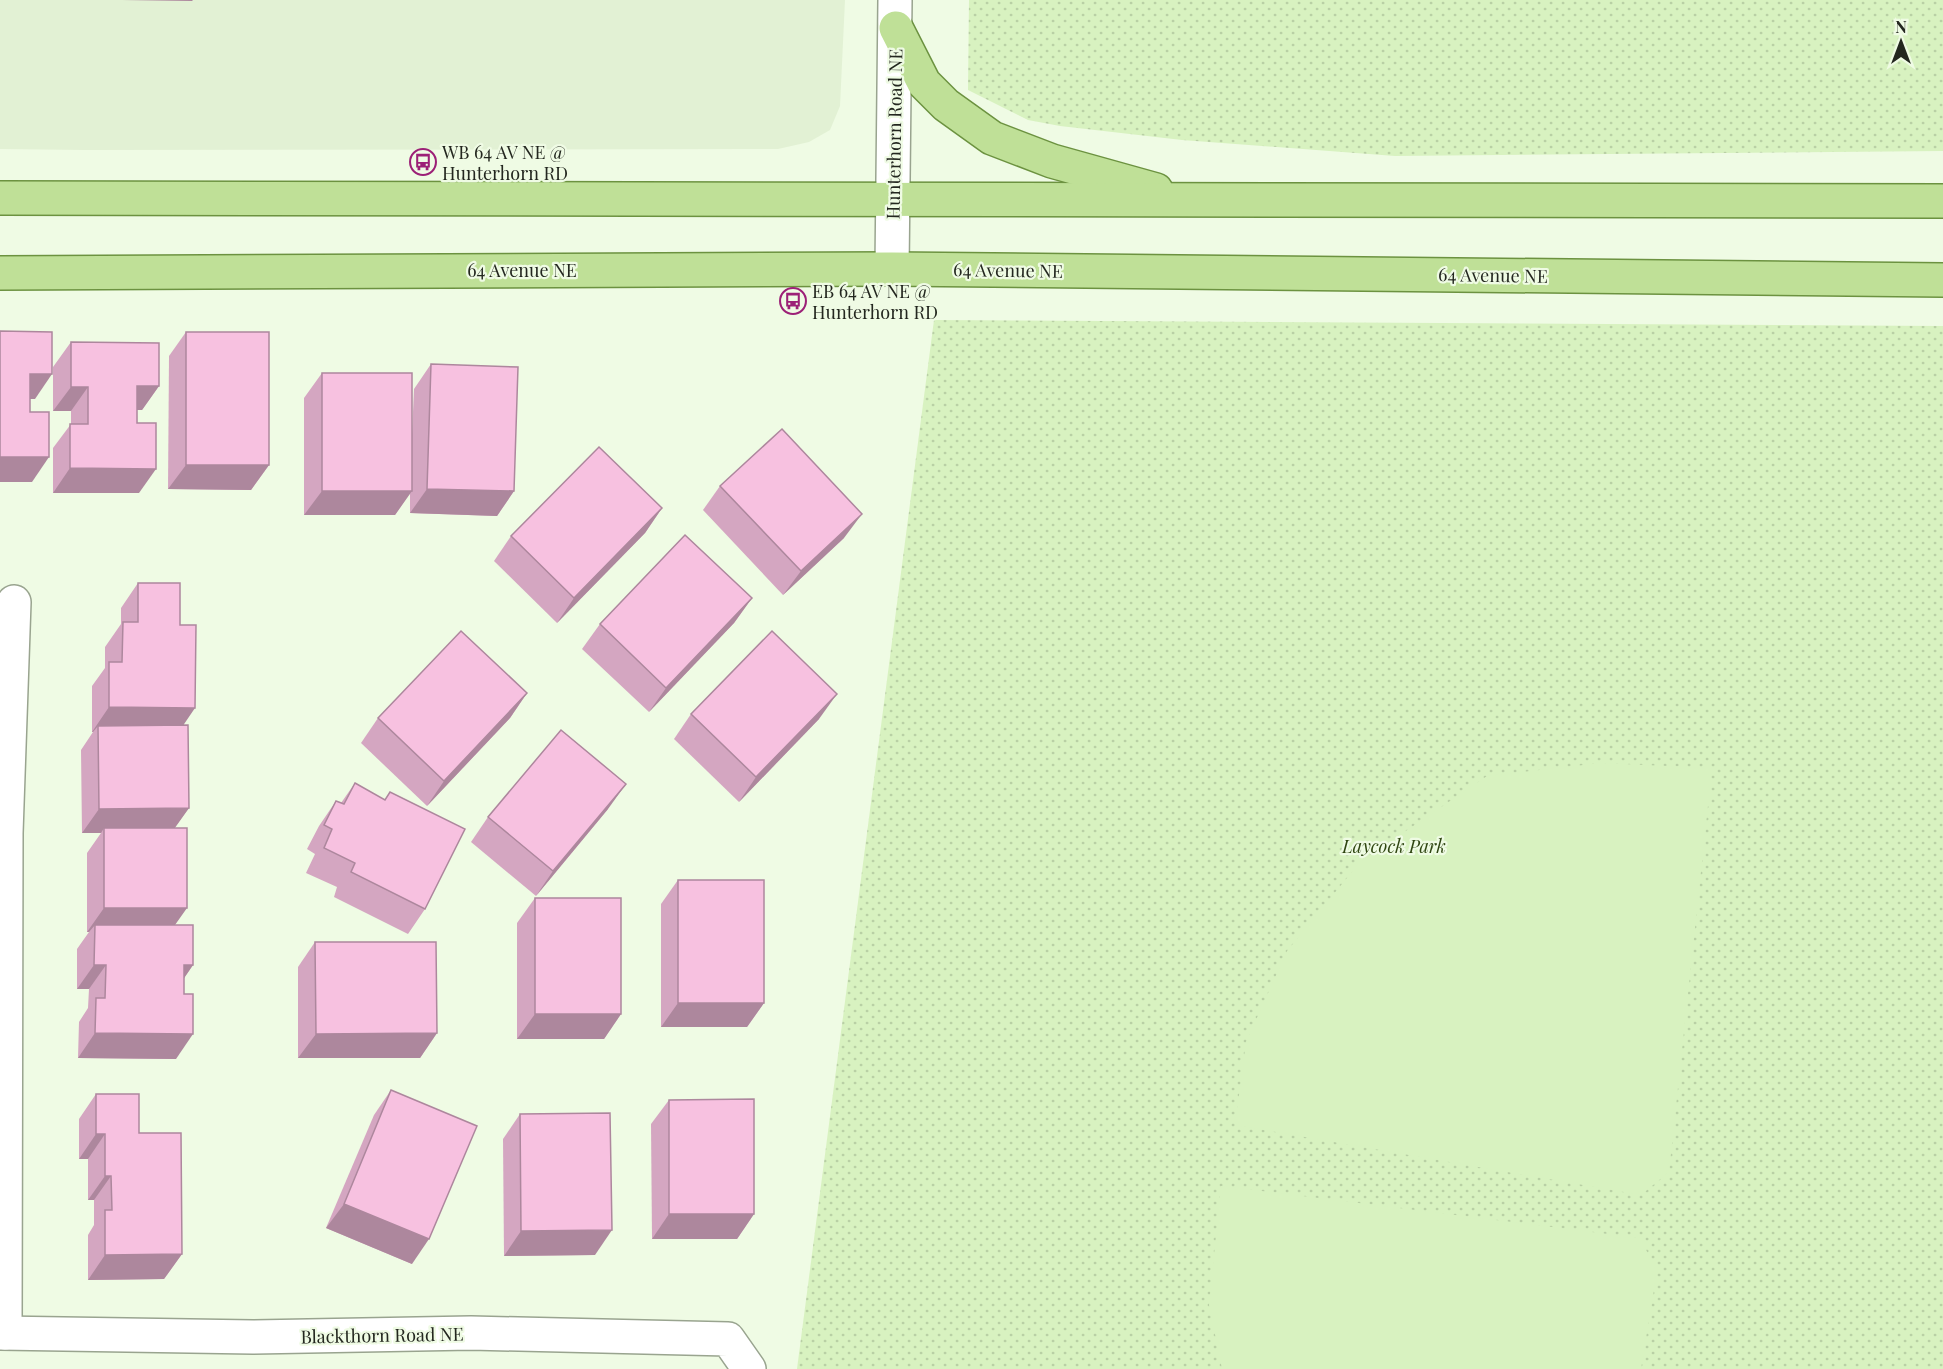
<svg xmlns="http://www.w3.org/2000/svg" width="1943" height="1369" font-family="'Playfair Display',serif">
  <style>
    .built { fill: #e2f1d4 }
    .park { fill: url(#park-dots) }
    .pitch { fill: #d8f2c0 }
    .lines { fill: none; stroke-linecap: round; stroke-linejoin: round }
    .minor-casing { stroke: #99a48f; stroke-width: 36 }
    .major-casing { stroke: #6c9240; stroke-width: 36 }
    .minor { stroke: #fff; stroke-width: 33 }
    .major { stroke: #bfe097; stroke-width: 33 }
    .wall { fill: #d4a6c1 }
    .shaded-wall { fill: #ad879d }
    .building { fill: #f7c1e0; stroke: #ad879d; stroke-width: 1.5 }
    .labels { text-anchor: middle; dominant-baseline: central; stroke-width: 4.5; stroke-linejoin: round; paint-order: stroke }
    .street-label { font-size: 18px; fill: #23271f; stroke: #effbe4 }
    .poi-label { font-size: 18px; fill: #23271f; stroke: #effbe4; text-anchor: start }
    .park-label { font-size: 18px; font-style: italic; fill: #2f4611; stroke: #effbe4 }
  </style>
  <defs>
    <pattern id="park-dots" width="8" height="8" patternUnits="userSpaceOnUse" patternTransform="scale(1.5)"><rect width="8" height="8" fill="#d8f2c0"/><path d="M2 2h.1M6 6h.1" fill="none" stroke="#b9d0a5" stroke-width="1.8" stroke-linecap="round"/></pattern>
  </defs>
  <rect width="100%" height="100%" fill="#effbe4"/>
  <!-- built -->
  <polygon class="built" points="0,0 845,0 840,106 830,130 809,142 778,149 85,150 0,149"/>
  <!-- park -->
  <g class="park">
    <polygon points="969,0 1943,0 1943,151 1395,156 1182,140 1060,126 1028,120 968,90"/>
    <polygon points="934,320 1943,326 1943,1369 797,1369"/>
  </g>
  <!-- pitch -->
  <g class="pitch">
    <polygon points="1601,763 1712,768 1669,1172 1641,1195 1235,1125 1246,1042 1287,951 1360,862 1487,776"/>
    <polygon points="1221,1186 1640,1238 1657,1271 1641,1369 1222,1369 1209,1305"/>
  </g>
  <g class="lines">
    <defs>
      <g id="minor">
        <polyline points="892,269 895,0"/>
        <polyline points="0,1333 253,1337 471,1333 728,1339 749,1369"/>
        <polyline points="5,1333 6,833 14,602"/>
      </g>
      <g id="major">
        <polyline points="896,28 924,83 946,105 992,138 1052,161 1156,190"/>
        <polyline points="0,198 1943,201"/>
        <polyline points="0,273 892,269 1943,280"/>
      </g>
    </defs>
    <!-- minor casing -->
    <use href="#minor" class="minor-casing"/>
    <!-- major casing -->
    <use href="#major" class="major-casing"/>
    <!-- minor -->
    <use href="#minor" class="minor"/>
    <!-- major -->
    <use href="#major" class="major"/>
  </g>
  <!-- wall -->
  <g class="wall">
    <polygon points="186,332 269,465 251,490 168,489 169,356"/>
    <polygon points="71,342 159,386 142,410 137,410 139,493 53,493 53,448 71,424 71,411 53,411 53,367"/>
    <polygon points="431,364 514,491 497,516 410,513 410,493 395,515 304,515 304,398 322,373 412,435 414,389"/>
    <polygon points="720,486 844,538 783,595 703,510"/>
    <polygon points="662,508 645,533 557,623 494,561 511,536"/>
    <polygon points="138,583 180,625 184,725 189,808 174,828 175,925 193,965 184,978 176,1059 78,1058 79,1022 88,1008 89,989 77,989 77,949 89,932 87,932 87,853 101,833 82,833 81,750 93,732 92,732 92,686 105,668 105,647 121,624 121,608"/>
    <polygon points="752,598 734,623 649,712 582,649 600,624"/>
    <polygon points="527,693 510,718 427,806 361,743 378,718"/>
    <polygon points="691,714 819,719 739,802 674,739"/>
    <polygon points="355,783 385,800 390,792 425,909 408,934 334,897 337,887 306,873 315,854 307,849 319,826 336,801 341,803"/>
    <polygon points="608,809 536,896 471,842 488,817"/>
    <polygon points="678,880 764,1003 747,1027 661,1027 661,904"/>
    <polygon points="535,898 621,1014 604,1039 517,1039 517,923"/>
    <polygon points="315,942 437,1033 420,1058 298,1058 298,967"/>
    <polygon points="391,1090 412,1264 326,1228 374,1115"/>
    <polygon points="96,1094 139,1133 182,1254 164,1279 88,1280 88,1235 94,1225 94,1200 88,1200 88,1159 79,1159 79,1119"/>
    <polygon points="669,1100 754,1214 737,1239 652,1239 651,1124"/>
    <polygon points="520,1114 595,1255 504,1256 503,1139"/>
  </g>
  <!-- shaded-wall -->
  <g class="shaded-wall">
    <polygon points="122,0 193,0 192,1"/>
    <polygon points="30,374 52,374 35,399 13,399"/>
    <polygon points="137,386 159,386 142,410 120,410"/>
    <polygon points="71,387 88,387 71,411 53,411"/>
    <polygon points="0,457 49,457 32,482 0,482"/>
    <polygon points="186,465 269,465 251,490 168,489"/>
    <polygon points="70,468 156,469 139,493 53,493"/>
    <polygon points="427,489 514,491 497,516 410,513"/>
    <polygon points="322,491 412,491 395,515 304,515"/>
    <polygon points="662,508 645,533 557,623 574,598"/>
    <polygon points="862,514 844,538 783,595 801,571"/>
    <polygon points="752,598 734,623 649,712 666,688"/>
    <polygon points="527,693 510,718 427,806 444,781"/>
    <polygon points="837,694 819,719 739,802 756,777"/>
    <polygon points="109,707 195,708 178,733 98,726 93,732 92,732"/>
    <polygon points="626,784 608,809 536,896 553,871"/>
    <polygon points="189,808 172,832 104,828 101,833 82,833 99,809"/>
    <polygon points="104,908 187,908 170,932 95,925 89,932 87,932"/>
    <polygon points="94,965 106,965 89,989 77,989"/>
    <polygon points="184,965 193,965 176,990"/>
    <polygon points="678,1003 764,1003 747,1027 661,1027"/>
    <polygon points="535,1014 621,1014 604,1039 517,1039"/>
    <polygon points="95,1033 193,1034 176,1059 78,1058"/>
    <polygon points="437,1033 420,1058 298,1058 316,1034"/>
    <polygon points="96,1134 105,1134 88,1159 79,1159"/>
    <polygon points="105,1176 111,1176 94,1200 88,1200"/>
    <polygon points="344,1204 429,1239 412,1264 326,1228"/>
    <polygon points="669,1214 754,1214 737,1239 652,1239"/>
    <polygon points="612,1230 595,1255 504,1256 521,1231"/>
    <polygon points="182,1254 164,1279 88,1280 105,1255"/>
  </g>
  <!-- building -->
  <g class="building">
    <polygon points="0,331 52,332 52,374 30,374 30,412 49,412 49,457 0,457"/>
    <rect x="186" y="332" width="83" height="133"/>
    <polygon points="71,342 159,343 159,386 137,386 137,423 156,423 156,469 70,468 70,424 88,424 88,387 71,387"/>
    <polygon points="431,364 518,367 514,491 427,489"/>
    <rect x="322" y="373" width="90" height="118"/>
    <polygon points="782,429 862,514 801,571 720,486"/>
    <polygon points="599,447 662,508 574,598 511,536"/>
    <polygon points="685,535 752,598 666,688 600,624"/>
    <polygon points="138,583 180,583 180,625 196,625 195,708 109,707 109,662 122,662 123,622 138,622"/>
    <polygon points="461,631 527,693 444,781 378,718"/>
    <polygon points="772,631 837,694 756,777 691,714"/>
    <polygon points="188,725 189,808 99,809 98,726"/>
    <polygon points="561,730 626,784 553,871 488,817"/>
    <polygon points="355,783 385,800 390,792 465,829 425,909 351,872 355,863 324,848 332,829 324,825 336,801 344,804"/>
    <rect x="104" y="828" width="83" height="80"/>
    <rect x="678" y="880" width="86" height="123"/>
    <rect x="535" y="898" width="86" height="116"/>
    <polygon points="95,925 193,925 193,965 184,965 184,994 193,994 193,1034 95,1033 96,998 105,998 106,965 94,965"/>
    <polygon points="315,942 436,942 437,1033 316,1034"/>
    <polygon points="391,1090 477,1126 429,1239 344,1204"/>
    <polygon points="96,1094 139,1094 139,1133 181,1133 182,1254 105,1255 105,1210 112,1210 111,1176 105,1176 105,1134 96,1134"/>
    <polygon points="754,1099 754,1214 669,1214 669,1100"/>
    <polygon points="610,1113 612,1230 521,1231 520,1114"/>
  </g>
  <!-- icons -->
  <defs>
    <symbol id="bus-ring" viewBox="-11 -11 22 22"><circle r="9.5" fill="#effbe4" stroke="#9c2077" stroke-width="1.5"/><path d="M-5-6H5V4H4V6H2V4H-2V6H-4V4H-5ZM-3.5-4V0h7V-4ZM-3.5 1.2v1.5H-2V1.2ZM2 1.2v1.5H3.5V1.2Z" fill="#9c2077"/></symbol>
  </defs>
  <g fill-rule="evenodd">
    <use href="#bus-ring" x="408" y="147" width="30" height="30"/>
    <use href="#bus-ring" x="778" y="286" width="30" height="30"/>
  </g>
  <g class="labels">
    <!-- street labels -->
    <g class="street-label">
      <text transform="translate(894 134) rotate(-89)">Hunterhorn Road NE</text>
      <text x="522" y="270">64 Avenue NE</text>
      <text transform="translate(1008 270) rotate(1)">64 Avenue NE</text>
      <text transform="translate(1493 275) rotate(1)">64 Avenue NE</text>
      <text transform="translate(382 1335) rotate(-1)">Blackthorn Road NE</text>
    </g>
    <!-- poi labels -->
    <g class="poi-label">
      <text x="442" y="152">WB 64 AV NE @<tspan x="442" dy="21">Hunterhorn RD</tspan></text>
      <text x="812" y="291">EB 64 AV NE @<tspan x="812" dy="21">Hunterhorn RD</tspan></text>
    </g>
    <!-- park labels -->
    <g class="park-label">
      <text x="1394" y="846">Laycock Park</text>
    </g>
  </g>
  <!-- north arrow -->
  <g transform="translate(1901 42)" stroke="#effbe4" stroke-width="4.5" paint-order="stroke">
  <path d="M0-4.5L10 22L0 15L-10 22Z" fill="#23271f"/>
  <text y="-9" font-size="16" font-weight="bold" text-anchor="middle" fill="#23271f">N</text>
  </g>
</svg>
